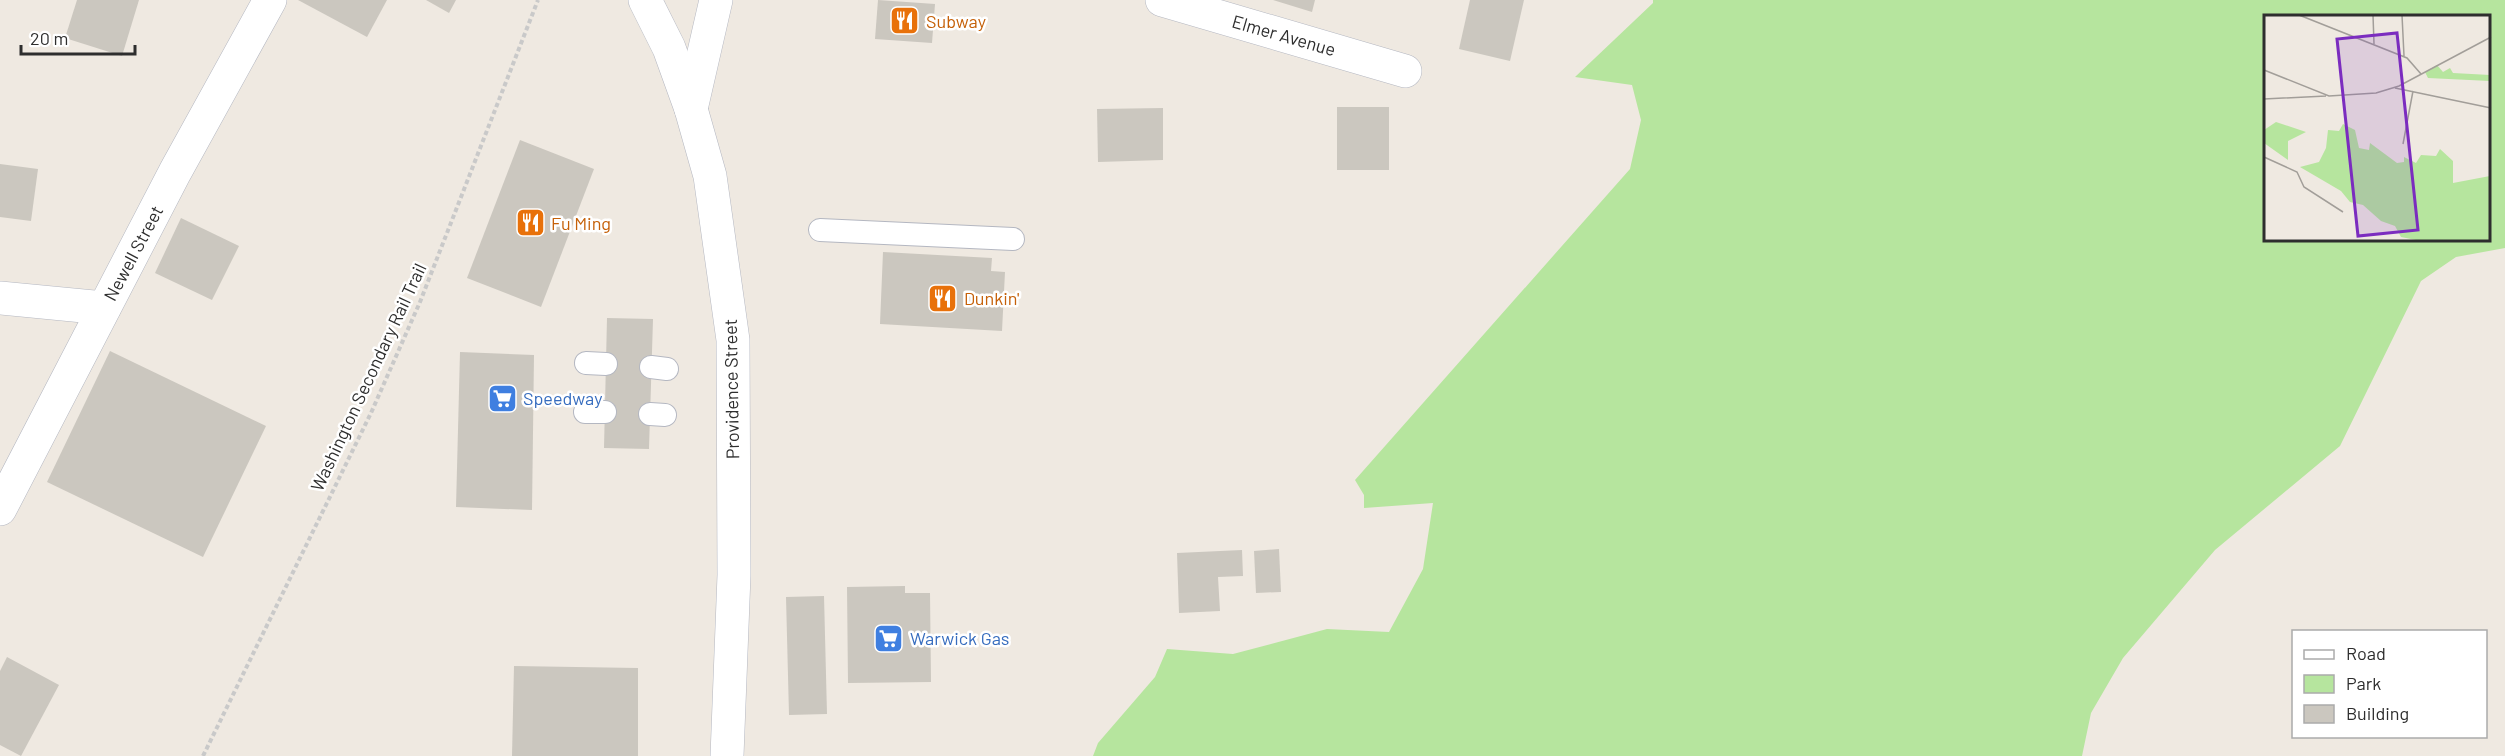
<svg xmlns="http://www.w3.org/2000/svg" width="2505" height="756" font-family="Barlow,sans-serif">
  <style>
    .green { fill: #b6e59e; fill-rule: evenodd }
    .building { fill: #cbc7bf }
    .lines { fill: none; stroke-linecap: round; stroke-linejoin: round }
    .service-casing { stroke: #b4b7c1; stroke-width: 24 }
    .minor-casing { stroke: #b4b7c1; stroke-width: 34 }
    .secondary-casing { stroke: #b4b7c1; stroke-width: 34 }
    .path { stroke: #c9c9c9; stroke-width: 4; stroke-dasharray: 4.5 3; stroke-linecap: butt }
    .service { stroke: #fff; stroke-width: 22 }
    .minor { stroke: #fff; stroke-width: 33 }
    .secondary { stroke: #fff; stroke-width: 33 }
    .labels { text-anchor: middle; dominant-baseline: central; stroke-width: 5; stroke-linejoin: round; paint-order: stroke }
    .food-label { font-size: 18px; fill: #c56008; stroke: #fff; text-anchor: start }
    .street-label { font-size: 18px; fill: #2e2e2e; stroke: #fff }
    .shop-label { font-size: 18px; fill: #366cbe; stroke: #fff; text-anchor: start }
    .inset-road { fill: none; stroke: #a29e99; stroke-width: 1.5 }
    .view { fill: #7b2cbf; fill-opacity: 0.15; stroke: #7b2cbf; stroke-width: 3 }
    .inset-edge { fill: none; stroke: #2e2e2e; stroke-width: 3 }
  </style>
  <rect width="100%" height="100%" fill="#efe9e1"/>
  <!-- green -->
  <path class="green" d="M1653,0h852v248l-49,9 -35,24 -81,165 -125,104 -92,108 -32,55 -9,43h-989l5,-13 57,-66 12,-28 66,5 94,-25 62,3 34,-63 10,-66 -69,5v-13l-9,-15 275,-311 11,-49 -9,-35 -57,-8 78,-74zM2265,16h223v224h-223z"/>
  <!-- building -->
  <g class="building">
    <polygon points="77,0 139,0 122,56 65,38"/>
    <polygon points="298,0 387,0 367,37"/>
    <polygon points="426,0 456,0 449,13"/>
    <polygon points="878,0 935,4 932,43 875,39"/>
    <polygon points="1273,0 1315,0 1312,12"/>
    <polygon points="1470,0 1524,0 1510,61 1459,49"/>
    <rect x="1337" y="107" width="52" height="63"/>
    <polygon points="1163,108 1163,160 1098,162 1097,109"/>
    <polygon points="520,140 594,169 541,307 467,278"/>
    <polygon points="0,164 38,169 31,221 0,217"/>
    <polygon points="181,218 239,246 212,300 155,273"/>
    <polygon points="883,252 992,258 991,271 1005,272 1002,331 880,324"/>
    <polygon points="607,318 653,319 649,449 604,448"/>
    <polygon points="110,351 266,426 203,557 47,482"/>
    <polygon points="460,352 534,355 532,510 456,507"/>
    <polygon points="1279,549 1281,592 1256,593 1254,551"/>
    <polygon points="1242,550 1243,576 1218,577 1220,611 1179,613 1177,553"/>
    <polygon points="905,586 905,593 930,593 931,682 848,683 847,587"/>
    <polygon points="824,596 827,714 789,715 786,597"/>
    <polygon points="7,657 59,685 21,756 0,745 0,671"/>
    <polygon points="514,666 638,668 638,756 512,756"/>
  </g>
  <g class="lines">
    <defs>
      <g id="service">
        <polyline points="820,230 1013,239"/>
        <polyline points="586,363 606,364"/>
        <polyline points="651,367 667,369"/>
        <polyline points="585,412 605,412"/>
        <polyline points="650,414 665,415"/>
      </g>
      <g id="minor">
        <polyline points="1162,0 1405,71"/>
        <polyline points="0,298 104,308"/>
        <polyline points="0,509 175,172 270,0"/>
      </g>
      <g id="secondary">
        <polyline points="645,0 669,48 691,109 710,176 733,340 734,575 727,756"/>
        <polyline points="691,109 716,0"/>
      </g>
    </defs>
    <!-- service casing -->
    <use href="#service" class="service-casing"/>
    <!-- minor casing -->
    <use href="#minor" class="minor-casing"/>
    <!-- secondary casing -->
    <use href="#secondary" class="secondary-casing"/>
    <!-- path -->
    <polyline class="path" points="203,756 371,413 420,302 538,0"/>
    <!-- service -->
    <use href="#service" class="service"/>
    <!-- minor -->
    <use href="#minor" class="minor"/>
    <!-- secondary -->
    <use href="#secondary" class="secondary"/>
  </g>
  <!-- icons -->
  <defs>
    <symbol id="restaurant-square" viewBox="-11 -11 22 22"><rect x="-9" y="-9" width="18" height="18" rx="4" fill="#e8710a" stroke="#fff"/><path d="M-5-6h1v4h1v-4h1v4h1v-4h1v5L-1.5 .5V6h-2V.5L-5-1ZM5-6V6H3V1.5H1.5Q1.5-4 5-6Z" fill="#fff"/></symbol>
    <symbol id="supermarket-square" viewBox="-11 -11 22 22"><rect x="-9" y="-9" width="18" height="18" rx="4" fill="#3f7fe0" stroke="#fff"/><path d="M-6-5.5h2.5l.6 2H6L4.5 2H-2.5L-4.4-4H-6ZM-1.5 3.2a1.3 1.3 0 1 0 .1 0ZM3 3.2a1.3 1.3 0 1 0 .1 0Z" fill="#fff"/></symbol>
  </defs>
  <g fill-rule="evenodd">
    <use href="#restaurant-square" x="888" y="4" width="33" height="33"/>
    <use href="#restaurant-square" x="514" y="206" width="33" height="33"/>
    <use href="#restaurant-square" x="926" y="282" width="33" height="33"/>
    <use href="#supermarket-square" x="486" y="382" width="33" height="33"/>
    <use href="#supermarket-square" x="872" y="622" width="33" height="33"/>
  </g>
  <g class="labels">
    <!-- food labels -->
    <g class="food-label">
      <text x="926" y="21">Subway</text>
      <text x="551" y="223">Fu Ming</text>
      <text x="964" y="298">Dunkin'</text>
    </g>
    <!-- street labels -->
    <g class="street-label">
      <text transform="translate(1284 35) rotate(16)">Elmer Avenue</text>
      <text transform="translate(133 253) rotate(-62)">Newell Street</text>
      <text transform="translate(368 377) rotate(-65)">Washington Secondary Rail Trail</text>
      <text transform="translate(731 389) rotate(-91)">Providence Street</text>
    </g>
    <!-- shop labels -->
    <g class="shop-label">
      <text x="523" y="398">Speedway</text>
      <text x="910" y="638">Warwick Gas</text>
    </g>
  </g>
  <!-- overview -->
  <g transform="translate(2264 15)">
    <rect width="226" height="226" fill="#efe9e1"/>
    <path d="M173,50l6,7 7,-4 3,5 37,2v6l-62,-3 -3,-6zM12,107l30,10 -18,9v19l-24,-17v-13zM79,109l12,6 4,18 10,2 1,-7 27,20 7,-1v-5l12,6 5,-8 15,1 4,-7 13,12v22l37,-7v65h-69l-20,-4 -6,-11 -14,-5 -18,-16 -13,-3 -9,-11 -41,-24 19,-5 7,-14 2,-18 11,1z" fill="#b6e59e"/>
    <path class="inset-road" d="M35,0l108,43 14,16M109,0l1,29M138,0l2,41M0,55l65,26 47,-3 23,-7 92,-49M131,73l96,20M0,84l62,-3M139,129l10,-53M0,142l33,15 7,15 39,25"/>
    <path class="view" d="M133,18l21,197 -60,6 -21,-197z"/>
    <rect width="226" height="226" class="inset-edge"/>
  </g>
  <!-- legend -->
  <rect x="2292" y="630" width="195" height="108" fill="#ffffff" stroke="#ababab" stroke-width="1.5"/>
  <rect x="2304" y="650" width="30" height="9" fill="#ffffff" stroke="#ababab" stroke-width="1.5"/>
  <text x="2346" y="660" font-size="18" fill="#2e2e2e">Road</text>
  <rect x="2304" y="675" width="30" height="18" fill="#b6e59e" stroke="#ababab" stroke-width="1.5"/>
  <text x="2346" y="690" font-size="18" fill="#2e2e2e">Park</text>
  <rect x="2304" y="705" width="30" height="18" fill="#cbc7bf" stroke="#ababab" stroke-width="1.5"/>
  <text x="2346" y="720" font-size="18" fill="#2e2e2e">Building</text>
  <!-- scale -->
  <path d="M21 45v9h114v-9" fill="none" stroke="#2e2e2e" stroke-width="3"/>
  <text x="30" y="45" font-size="18" fill="#2e2e2e" stroke="#ffffff" stroke-width="4.5" paint-order="stroke">20 m</text>
</svg>
